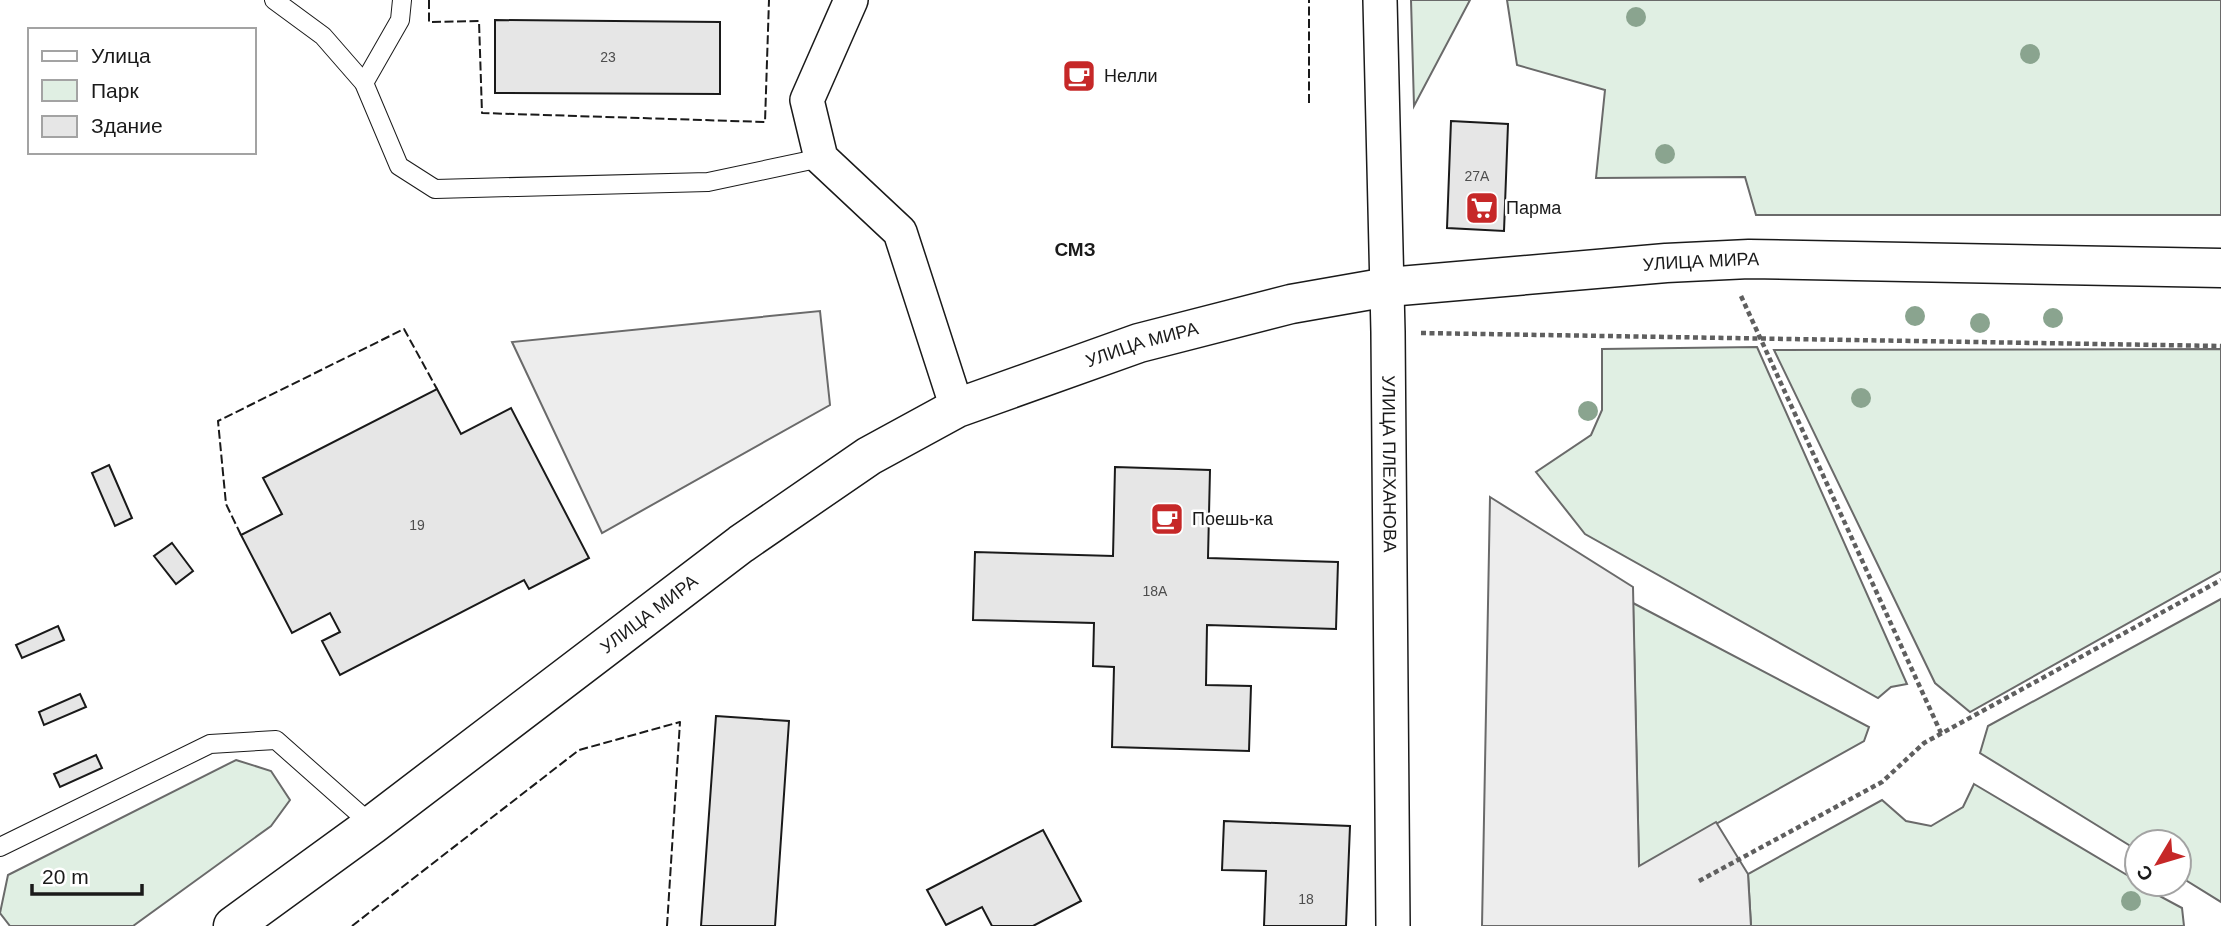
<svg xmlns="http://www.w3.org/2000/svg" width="2221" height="926" font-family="Helvetica,sans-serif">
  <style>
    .green { fill: #e0efe3; stroke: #6a6a6a; stroke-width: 2 }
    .parking { fill: #ededed; stroke: #6a6a6a; stroke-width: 2 }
    .building { fill: #e6e6e6; stroke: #1a1a1a; stroke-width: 2 }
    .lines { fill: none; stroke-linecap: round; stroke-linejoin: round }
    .service-casing { stroke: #1a1a1a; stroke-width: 20 }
    .minor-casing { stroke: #1a1a1a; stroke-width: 36 }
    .trunk-casing { stroke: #1a1a1a; stroke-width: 41 }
    .path { stroke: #5f5f5f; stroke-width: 4.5; stroke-dasharray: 5 3.5; stroke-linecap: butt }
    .service { stroke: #fff; stroke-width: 18 }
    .minor { stroke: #fff; stroke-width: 33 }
    .trunk { stroke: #fff; stroke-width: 38 }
    .fence { stroke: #1a1a1a; stroke-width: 2; stroke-dasharray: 9 3.5; stroke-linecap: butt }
    .tree { fill: #8aa48f }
    .labels { text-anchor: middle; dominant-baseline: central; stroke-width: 5; stroke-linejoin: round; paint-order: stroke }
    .number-label { font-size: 14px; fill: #4d4d4d }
    .poi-label { font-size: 18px; fill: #1a1a1a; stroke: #fff; text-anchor: start }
    .street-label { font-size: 18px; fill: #1a1a1a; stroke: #fff }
    .neighbourhood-label { font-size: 19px; font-weight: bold; fill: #1a1a1a; stroke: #fff }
  </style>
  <rect width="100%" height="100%" fill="#fff"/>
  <!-- green -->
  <g class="green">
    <polygon points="1411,0 1470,0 1414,106"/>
    <polygon points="1507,0 2221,0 2221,215 1756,215 1745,177 1596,178 1605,90 1517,65"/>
    <polygon points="1757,347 1907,684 1891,687 1878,698 1585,534 1536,472 1591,435 1602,410 1602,349"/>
    <polygon points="2221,349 2221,571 1970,712 1935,683 1774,350"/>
    <polygon points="2221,599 2221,902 2179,876 2179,842 2137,842 2137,850 1980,753 1988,726"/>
    <polygon points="1633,603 1869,727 1864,741 1639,867"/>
    <polygon points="236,760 271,771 290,800 271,826 133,926 10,926 0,913 8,875"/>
    <polygon points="1974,784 2137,881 2137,884 2182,908 2184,926 1751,926 1748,874 1882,800 1906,821 1931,826 1963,807"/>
  </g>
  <!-- parking -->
  <g class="parking">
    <polygon points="820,311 830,405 602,533 512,342"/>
    <polygon points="1490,497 1633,587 1639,866 1716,822 1748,874 1751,926 1482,926"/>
  </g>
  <!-- building -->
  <g class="building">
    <polygon points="495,20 720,22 720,94 495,93"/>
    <polygon points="1451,121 1508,124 1504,231 1447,228"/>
    <polygon points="437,389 461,434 511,408 589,558 529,589 524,580 340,675 322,641 340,632 330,613 292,633 241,535 282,514 263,478"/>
    <polygon points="109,465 132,518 115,526 92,473"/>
    <polygon points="1115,467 1210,470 1208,558 1338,562 1336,629 1207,625 1206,685 1251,686 1249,751 1112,747 1114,667 1093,666 1094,623 973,620 975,552 1113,556"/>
    <polygon points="172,543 193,571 176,584 154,556"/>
    <polygon points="58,626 64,640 22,658 16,645"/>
    <polygon points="80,694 86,707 44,725 39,712"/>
    <polygon points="716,716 789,721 775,926 701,926"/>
    <polygon points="96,755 102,768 60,787 54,774"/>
    <polygon points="1224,821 1350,826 1346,926 1264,926 1266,871 1222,870"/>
    <polygon points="1043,830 1081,901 1033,926 992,926 982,907 946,925 927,890"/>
  </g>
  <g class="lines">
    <defs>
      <g id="service">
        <polyline points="274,0 323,36 364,83 399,166 435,189 708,182 821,158"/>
        <polyline points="364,83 400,20 402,0"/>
        <polyline points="0,847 210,744 276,740 372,825"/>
      </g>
      <g id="minor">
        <polyline points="851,0 807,100 821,158 900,232 957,408"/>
        <path id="s1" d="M1380,0l8,332 5,594"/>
      </g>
      <g id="trunk">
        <path id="s2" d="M233,926l139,-101 369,-281 128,-88 88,-48 182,-65 152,-39 97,-17 278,-24 83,-4 472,9"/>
      </g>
    </defs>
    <!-- service casing -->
    <use href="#service" class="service-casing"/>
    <!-- minor casing -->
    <use href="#minor" class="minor-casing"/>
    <!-- trunk casing -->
    <use href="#trunk" class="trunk-casing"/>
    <!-- path -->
    <g class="path">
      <polyline points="1741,296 1941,733"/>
      <polyline points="1421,333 2221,346"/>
      <polyline points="1699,881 1882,782 1924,743 2221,580"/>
    </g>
    <!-- service -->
    <use href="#service" class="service"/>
    <!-- minor -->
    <use href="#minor" class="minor"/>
    <!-- trunk -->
    <use href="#trunk" class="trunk"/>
    <!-- fence -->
    <g class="fence">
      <polyline points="429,0 429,22 479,21 482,113 765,122 769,0"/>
      <polyline points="1309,103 1309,0"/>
      <polyline points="241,535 226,504 218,421 404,329 437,389"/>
      <polyline points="352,926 579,750 680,722 667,926"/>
    </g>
  </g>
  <!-- trees -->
  <g class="tree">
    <circle cx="1636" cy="17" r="10"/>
    <circle cx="2030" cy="54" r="10"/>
    <circle cx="1665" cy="154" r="10"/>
    <circle cx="1915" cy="316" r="10"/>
    <circle cx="2053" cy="318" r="10"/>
    <circle cx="1980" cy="323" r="10"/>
    <circle cx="1861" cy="398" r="10"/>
    <circle cx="1588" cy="411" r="10"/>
    <circle cx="2131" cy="901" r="10"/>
  </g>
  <!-- icons -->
  <defs>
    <symbol id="cafe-square" viewBox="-11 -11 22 22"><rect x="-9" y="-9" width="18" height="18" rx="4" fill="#c62828" stroke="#fff"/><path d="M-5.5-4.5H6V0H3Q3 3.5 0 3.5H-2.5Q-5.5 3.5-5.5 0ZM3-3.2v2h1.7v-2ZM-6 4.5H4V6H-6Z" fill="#fff"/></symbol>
    <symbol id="supermarket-square" viewBox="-11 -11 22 22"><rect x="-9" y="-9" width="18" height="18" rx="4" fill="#c62828" stroke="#fff"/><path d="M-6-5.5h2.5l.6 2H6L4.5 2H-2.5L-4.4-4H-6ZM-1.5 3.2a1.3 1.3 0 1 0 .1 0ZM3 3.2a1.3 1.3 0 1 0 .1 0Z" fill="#fff"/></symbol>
  </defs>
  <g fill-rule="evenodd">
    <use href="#cafe-square" x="1060" y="57" width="38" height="38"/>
    <use href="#supermarket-square" x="1463" y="189" width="38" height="38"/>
    <use href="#cafe-square" x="1148" y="500" width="38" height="38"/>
  </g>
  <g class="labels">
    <!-- number labels -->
    <g class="number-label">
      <text x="608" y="57">23</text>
      <text x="1477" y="176">27А</text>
      <text x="417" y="525">19</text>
      <text x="1155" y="591">18А</text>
      <text x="1306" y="899">18</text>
    </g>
    <!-- poi labels -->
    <g class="poi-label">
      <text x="1104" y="76">Нелли</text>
      <text x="1506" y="208">Парма</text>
      <text x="1192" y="519">Поешь-ка</text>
    </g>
    <!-- street labels -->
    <g class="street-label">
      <text stroke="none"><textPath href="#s2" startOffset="1654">УЛИЦА МИРА</textPath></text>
      <text stroke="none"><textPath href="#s2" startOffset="1087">УЛИЦА МИРА</textPath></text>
      <text stroke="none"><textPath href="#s1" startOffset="464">УЛИЦА ПЛЕХАНОВА</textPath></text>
      <text stroke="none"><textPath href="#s2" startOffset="520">УЛИЦА МИРА</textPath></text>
    </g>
    <!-- neighbourhood labels -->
    <g class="neighbourhood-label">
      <text x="1075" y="249">СМЗ</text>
    </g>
  </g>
  <!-- legend -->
  <rect x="28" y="28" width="228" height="126" fill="#ffffff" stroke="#a3a3a3" stroke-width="2"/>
  <rect x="42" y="51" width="35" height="10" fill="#ffffff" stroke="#a3a3a3" stroke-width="2"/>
  <text x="91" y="63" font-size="21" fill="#1a1a1a">Улица</text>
  <rect x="42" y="80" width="35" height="21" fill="#e0efe3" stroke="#a3a3a3" stroke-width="2"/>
  <text x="91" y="98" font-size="21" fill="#1a1a1a">Парк</text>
  <rect x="42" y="116" width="35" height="21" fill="#e6e6e6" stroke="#a3a3a3" stroke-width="2"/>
  <text x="91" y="133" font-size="21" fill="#1a1a1a">Здание</text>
  <!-- north arrow -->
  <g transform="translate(2158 863) rotate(232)"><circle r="33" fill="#ffffff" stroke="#a3a3a3" stroke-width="2"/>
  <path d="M0-5L12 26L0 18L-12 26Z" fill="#c62828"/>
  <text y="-10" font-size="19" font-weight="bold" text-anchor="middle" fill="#1a1a1a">С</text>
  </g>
  <!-- scale -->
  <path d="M32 884v10h110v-10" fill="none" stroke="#1a1a1a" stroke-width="3.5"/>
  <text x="42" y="884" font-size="21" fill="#1a1a1a" stroke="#ffffff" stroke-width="5" paint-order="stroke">20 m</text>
</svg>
